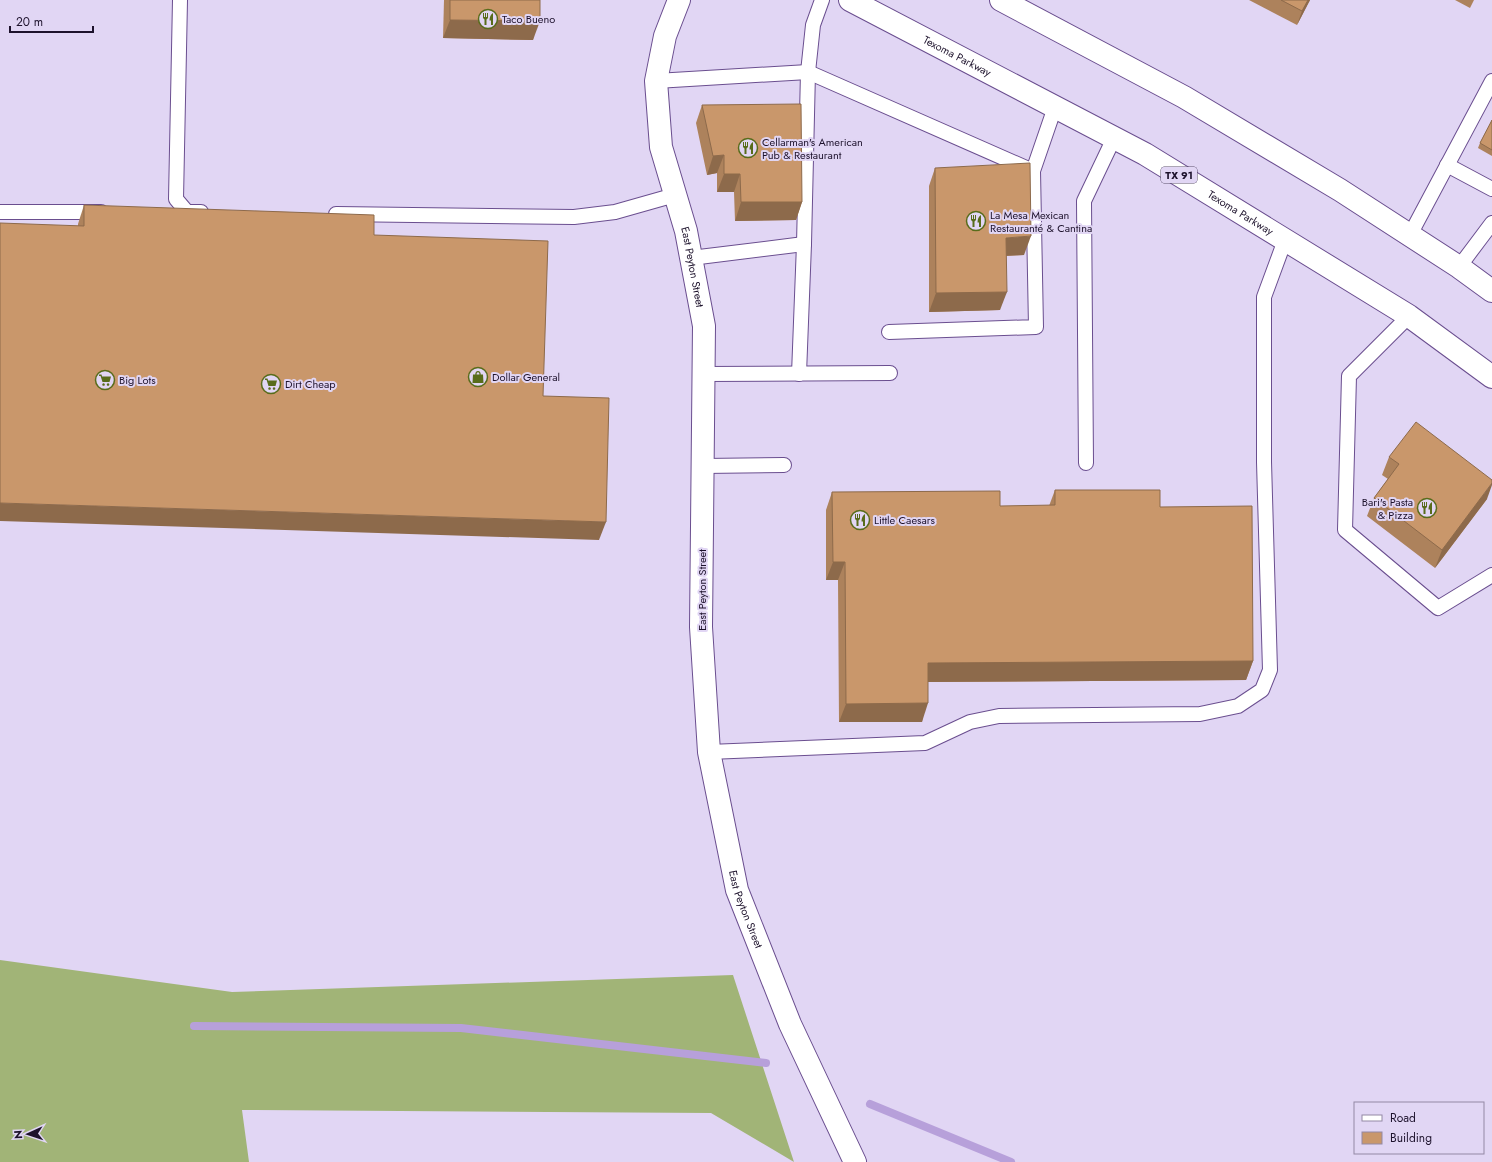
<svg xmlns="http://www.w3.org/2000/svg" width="1492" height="1162" font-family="Jost,sans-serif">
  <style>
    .forest { fill: #a1b477 }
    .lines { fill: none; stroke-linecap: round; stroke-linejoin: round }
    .stream { stroke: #b7a0da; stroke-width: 8 }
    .service-casing { stroke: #6a4e8f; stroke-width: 16 }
    .minor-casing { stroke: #6a4e8f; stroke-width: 24 }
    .primary-casing { stroke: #6a4e8f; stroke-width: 24 }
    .service { stroke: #fff; stroke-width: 14 }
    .minor { stroke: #fff; stroke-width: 22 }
    .primary { stroke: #fff; stroke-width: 22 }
    .wall { fill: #ad825c }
    .shaded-wall { fill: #8d6a4b }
    .building { fill: #c9976b; stroke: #8d6a4b }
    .labels { text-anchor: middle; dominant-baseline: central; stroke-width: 4; stroke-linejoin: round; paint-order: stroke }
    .shield { fill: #e1d6f4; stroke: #584d68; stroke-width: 1 }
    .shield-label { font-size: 10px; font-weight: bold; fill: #1d122c }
    .poi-label { font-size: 11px; fill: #1d122c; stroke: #e1d6f4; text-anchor: start }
    .street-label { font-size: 11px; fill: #1d122c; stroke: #e1d6f4 }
  </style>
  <rect width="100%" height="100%" fill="#e1d6f4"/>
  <!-- forest -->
  <polygon class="forest" points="0,960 232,992 733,975 794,1162 711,1113 242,1110 249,1162 0,1162"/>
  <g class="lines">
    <!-- stream -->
    <g class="stream">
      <polyline points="194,1026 461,1028 766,1063"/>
      <polyline points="870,1104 1011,1162"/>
    </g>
    <defs>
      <g id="service">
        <polyline points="180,0 176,199 187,212 201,212"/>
        <polyline points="656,81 808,72 1033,171"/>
        <polyline points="1447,165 1492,189"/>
        <polyline points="0,212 101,212"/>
        <polyline points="336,214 574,217 615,212 675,195"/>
        <polyline points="1410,235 1492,81"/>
        <polyline points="691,258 804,244"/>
        <polyline points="1459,267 1492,223"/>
        <polyline points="1409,316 1349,376 1345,530 1438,608 1492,575"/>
        <polyline points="889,332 1036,327 1033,171 1055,107"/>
        <polyline points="704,374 890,373"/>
        <polyline points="799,374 804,244 808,72 813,25 822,0"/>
        <polyline points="1086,463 1084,201 1114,138"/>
        <polyline points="703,466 784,465"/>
        <polyline points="709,752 925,743 970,722 999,716 1200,714 1238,706 1262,690 1270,670 1264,462 1264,297 1285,240"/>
      </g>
      <g id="minor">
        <path id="s1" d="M679,0l-14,36 -9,45 5,66 25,84 18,95 -3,301 8,125 28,138 53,134 65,138"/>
      </g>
      <g id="primary">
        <path id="s2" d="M850,0l295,154 264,162 83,61"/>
        <polyline points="1001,0 1184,97 1340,190 1459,267 1492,291"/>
      </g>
    </defs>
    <!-- service casing -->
    <use href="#service" class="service-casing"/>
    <!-- minor casing -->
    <use href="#minor" class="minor-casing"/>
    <!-- primary casing -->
    <use href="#primary" class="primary-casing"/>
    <!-- service -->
    <use href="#service" class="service"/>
    <!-- minor -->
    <use href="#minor" class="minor"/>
    <!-- primary -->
    <use href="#primary" class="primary"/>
  </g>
  <!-- wall -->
  <g class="wall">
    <polygon points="444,0 540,0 533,40 443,38"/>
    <polygon points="1249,0 1310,0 1297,25"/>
    <polygon points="1455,0 1474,0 1470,8"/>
    <polygon points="702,105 802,202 796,220 735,221 734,192 717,192 717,173 707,175 696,123"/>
    <polygon points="1492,120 1492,156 1478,148 1480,143"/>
    <polygon points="935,168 1024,255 1006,256 1000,310 929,312 929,186"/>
    <polygon points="84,205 374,235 543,396 599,540 78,226 78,224"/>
    <polygon points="1389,457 1487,499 1435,568 1367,516 1374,498 1388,479 1382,475"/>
    <polygon points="1055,490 1160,507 1253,661 1246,680 928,682 922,722 839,722 838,580 826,580 826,510 832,492 1000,506 1049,506"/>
  </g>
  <!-- shaded-wall -->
  <g class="shaded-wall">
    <polygon points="1308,0 1310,0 1297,25 1302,11"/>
    <polygon points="450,20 540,21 533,40 443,38"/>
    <polygon points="724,155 717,173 707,175 713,156"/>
    <polygon points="724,174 740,174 734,192 717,192"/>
    <polygon points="741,202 802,202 796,220 735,221"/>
    <polygon points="1031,236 1024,255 1000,256 1006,238"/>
    <polygon points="1007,292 1000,310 929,312 936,293"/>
    <polygon points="1492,483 1492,485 1487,499 1435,568 1442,550"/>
    <polygon points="0,503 606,522 599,540 0,521"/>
    <polygon points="833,562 845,562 838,580 826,580"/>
    <polygon points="1253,661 1246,680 921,682 928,663"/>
    <polygon points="928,703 922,722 839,722 846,704"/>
  </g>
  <!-- building -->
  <g class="building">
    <polygon points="450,0 540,0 540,21 450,20"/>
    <polygon points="1281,0 1308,0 1302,11"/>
    <polygon points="801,104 802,202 741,202 740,174 724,174 724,155 713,156 702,105"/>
    <polygon points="1492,120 1492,150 1480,143"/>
    <polygon points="1030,163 1031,236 1006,238 1007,292 936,293 935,168"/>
    <polygon points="84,205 374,215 374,235 548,241 543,396 609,398 606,522 0,503 0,223 84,226"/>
    <polygon points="1416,422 1492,480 1492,483 1442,550 1374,498 1399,464 1389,457"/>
    <polygon points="1055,490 1160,490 1160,507 1252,506 1253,661 928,663 928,703 846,704 845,562 833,562 832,492 1000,491 1000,506 1055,505"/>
  </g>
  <!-- icons -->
  <defs>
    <symbol id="restaurant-ring" viewBox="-11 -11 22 22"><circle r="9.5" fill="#e1d6f4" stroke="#586c1b" stroke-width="1.5"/><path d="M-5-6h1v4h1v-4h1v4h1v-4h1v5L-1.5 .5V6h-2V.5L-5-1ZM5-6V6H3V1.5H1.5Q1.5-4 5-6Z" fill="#586c1b"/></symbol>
    <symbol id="shop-ring" viewBox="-11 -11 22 22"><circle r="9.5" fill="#e1d6f4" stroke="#586c1b" stroke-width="1.5"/><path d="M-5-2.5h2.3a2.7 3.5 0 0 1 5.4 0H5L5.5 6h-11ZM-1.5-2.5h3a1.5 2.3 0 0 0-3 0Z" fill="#586c1b"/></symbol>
    <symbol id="supermarket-ring" viewBox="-11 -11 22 22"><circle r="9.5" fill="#e1d6f4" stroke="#586c1b" stroke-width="1.5"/><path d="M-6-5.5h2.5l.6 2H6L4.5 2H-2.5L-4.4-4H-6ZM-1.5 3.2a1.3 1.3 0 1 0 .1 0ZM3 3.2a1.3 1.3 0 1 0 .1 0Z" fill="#586c1b"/></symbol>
  </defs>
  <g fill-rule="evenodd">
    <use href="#restaurant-ring" x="477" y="8" width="22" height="22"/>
    <use href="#restaurant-ring" x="737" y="137" width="22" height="22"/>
    <use href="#restaurant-ring" x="965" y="210" width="22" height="22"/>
    <use href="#shop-ring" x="467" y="366" width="22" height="22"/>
    <use href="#supermarket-ring" x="94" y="369" width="22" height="22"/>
    <use href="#supermarket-ring" x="260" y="373" width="22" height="22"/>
    <use href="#restaurant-ring" x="1416" y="497" width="22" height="22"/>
    <use href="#restaurant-ring" x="849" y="509" width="22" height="22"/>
  </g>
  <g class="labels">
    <!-- shield labels -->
    <rect class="shield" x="1161" y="167" width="36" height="16" rx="3"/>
    <g class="shield-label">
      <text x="1179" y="175">TX 91</text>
    </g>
    <!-- poi labels -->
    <g class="poi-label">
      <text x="502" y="19">Taco Bueno</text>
      <text x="762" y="142">Cellarman's American<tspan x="762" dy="13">Pub &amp; Restaurant</tspan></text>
      <text x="990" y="215">La Mesa Mexican<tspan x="990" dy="13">Restauranté &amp; Cantina</tspan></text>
      <text x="492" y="377">Dollar General</text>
      <text x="119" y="380">Big Lots</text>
      <text x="285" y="384">Dirt Cheap</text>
      <text x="1413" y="502" text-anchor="end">Bari's Pasta<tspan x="1413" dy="13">&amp; Pizza</tspan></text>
      <text x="874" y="520">Little Caesars</text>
    </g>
    <!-- street labels -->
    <g class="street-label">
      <text stroke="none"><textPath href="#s2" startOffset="121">Texoma Parkway</textPath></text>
      <text stroke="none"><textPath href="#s2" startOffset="445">Texoma Parkway</textPath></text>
      <text stroke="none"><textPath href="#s1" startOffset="275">East Peyton Street</textPath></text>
      <text transform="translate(702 590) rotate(-90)">East Peyton Street</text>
      <text stroke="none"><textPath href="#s1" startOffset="923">East Peyton Street</textPath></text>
    </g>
  </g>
  <!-- legend -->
  <rect x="1354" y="1102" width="130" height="52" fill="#e1d6f4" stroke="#9388a4"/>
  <rect x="1362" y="1115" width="20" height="6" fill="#ffffff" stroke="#9388a4"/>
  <text x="1390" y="1122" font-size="12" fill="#1d122c">Road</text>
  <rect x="1362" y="1132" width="20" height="12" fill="#c9976b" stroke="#9388a4"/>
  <text x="1390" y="1142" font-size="12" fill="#1d122c">Building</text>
  <!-- north arrow -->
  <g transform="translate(28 1134) rotate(267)" stroke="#e1d6f4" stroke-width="3" paint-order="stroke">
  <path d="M0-3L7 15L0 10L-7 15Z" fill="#1d122c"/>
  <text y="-6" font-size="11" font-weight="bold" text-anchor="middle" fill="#1d122c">N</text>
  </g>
  <!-- scale -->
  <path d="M10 26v6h83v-6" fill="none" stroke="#1d122c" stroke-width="2"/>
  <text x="16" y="26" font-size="12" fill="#1d122c" stroke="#e1d6f4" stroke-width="3" paint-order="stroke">20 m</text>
</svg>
